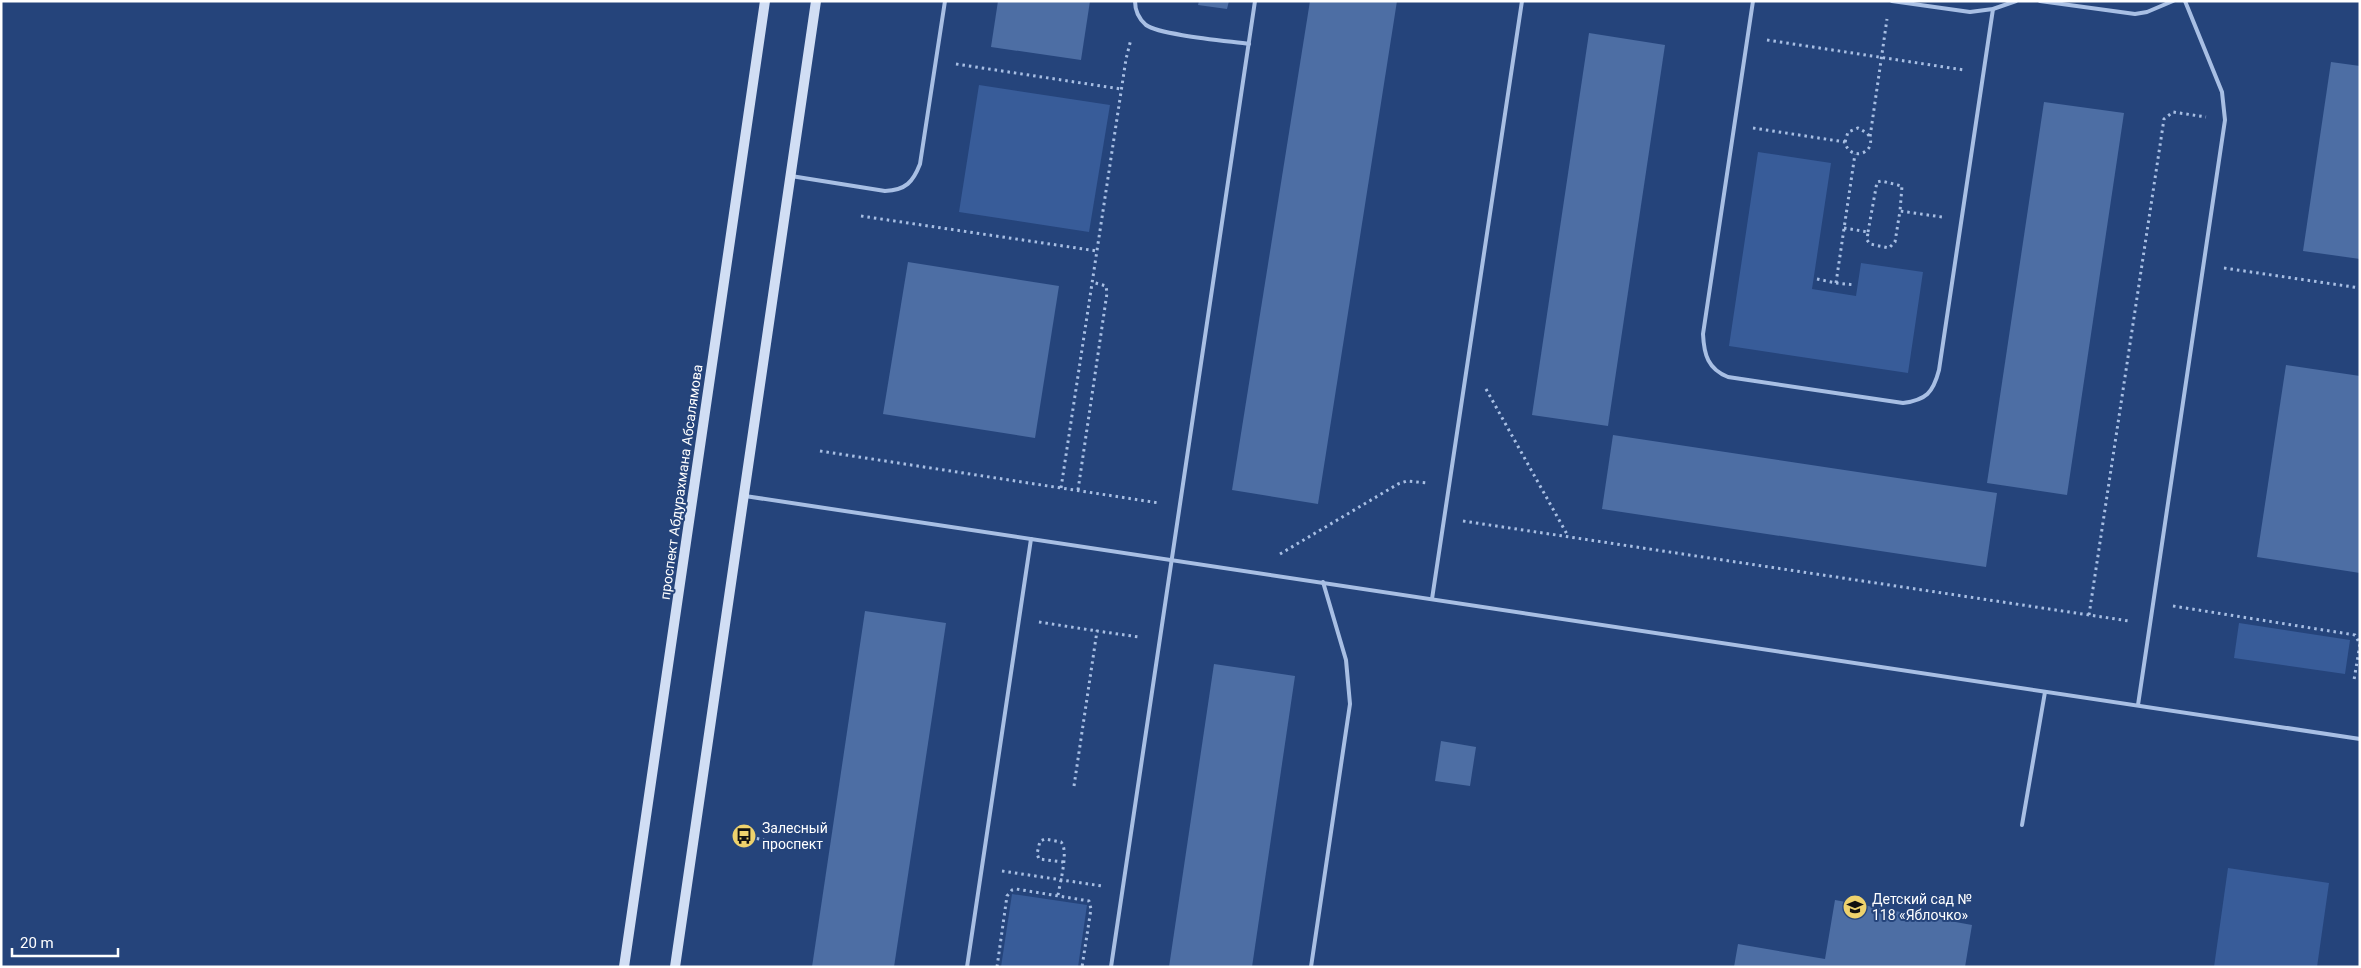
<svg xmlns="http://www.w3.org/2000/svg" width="2361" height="968" font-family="Roboto,sans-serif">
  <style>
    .green { fill: #385c99 }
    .building { fill: #4d6ea4 }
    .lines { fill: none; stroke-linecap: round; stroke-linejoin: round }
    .path { stroke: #a8bfe4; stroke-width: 3; stroke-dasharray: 2.5 4; stroke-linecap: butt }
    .service { stroke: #a8bfe4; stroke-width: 4 }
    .secondary { stroke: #d1def4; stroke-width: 10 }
    .labels { text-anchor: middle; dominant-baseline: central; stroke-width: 4; stroke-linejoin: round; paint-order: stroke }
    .street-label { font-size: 14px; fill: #fff; stroke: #25447b }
    .poi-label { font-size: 14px; fill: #fff; stroke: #25447b; text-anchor: start }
  </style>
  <rect width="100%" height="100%" fill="#25447b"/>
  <!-- green -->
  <g class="green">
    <polygon points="979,85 1110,105 1089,232 959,212"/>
    <polygon points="1758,152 1831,163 1812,289 1856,296 1861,263 1923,272 1908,373 1729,346"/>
    <polygon points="2239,623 2350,640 2345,674 2234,658"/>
    <polygon points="2228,868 2329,883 2317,967 2214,967"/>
    <polygon points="1012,894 1087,905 1078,967 1001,967"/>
  </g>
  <!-- building -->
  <g class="building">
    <polygon points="998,1 1090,1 1081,60 991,47"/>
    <polygon points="1199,1 1229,1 1227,9 1198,5"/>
    <polygon points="1310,1 1397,1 1318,504 1232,490"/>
    <polygon points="1589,33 1665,45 1608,426 1532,415"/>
    <polygon points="2331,62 2360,66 2360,259 2303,251"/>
    <polygon points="2044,102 2124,113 2067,495 1987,483"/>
    <polygon points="908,262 1059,286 1035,438 883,414"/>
    <polygon points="2286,365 2360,376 2360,573 2257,557"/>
    <polygon points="1613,435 1997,493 1986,567 1602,509"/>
    <polygon points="865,611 946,623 934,704 894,967 812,967"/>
    <polygon points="1214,664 1295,676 1252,967 1169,967"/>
    <polygon points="1441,741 1476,747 1470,786 1435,781"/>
    <polygon points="1835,900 1972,925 1965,967 1734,967 1738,944 1825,959"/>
  </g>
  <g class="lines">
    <!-- path -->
    <g class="path">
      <polyline points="1767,40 1964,70"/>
      <polyline points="956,64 1121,89"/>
      <path d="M1753,128l92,14c4,19 30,13 25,-5l17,-118"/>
      <polyline points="1845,142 1848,132 1858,128 1867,133 1870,137"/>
      <polyline points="861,216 1097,251"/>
      <polyline points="1844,228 1868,232 1867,240 1870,244 1889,248 1895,242 1900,211 1942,217"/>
      <polyline points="1868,232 1877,182 1881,181 1902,186 1900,211"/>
      <polyline points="2224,268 2360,288"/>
      <polyline points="1817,279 1836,283 1855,154"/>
      <polyline points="1836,283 1855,285"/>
      <polyline points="1486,389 1568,536"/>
      <polyline points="820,451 1159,503"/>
      <polyline points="1061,488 1126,59 1131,39"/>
      <polyline points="1078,490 1107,293 1106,286 1092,282"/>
      <polyline points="1463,521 2129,621"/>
      <polyline points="1280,554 1398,484 1407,481 1428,483"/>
      <polyline points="2173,606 2355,635 2360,644 2354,680"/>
      <polyline points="2089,615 2164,119 2173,112 2206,117"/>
      <polyline points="1039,622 1097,631"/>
      <polyline points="1074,786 1097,631 1139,637"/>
      <polyline points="744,836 764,840"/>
      <polyline points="1002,871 1102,886"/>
      <path d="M1058,895c2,-12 11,-45 3,-53l-16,-3 -5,2 -3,13 2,5 24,3"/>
      <polyline points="997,967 1007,896 1012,890 1016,889 1089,901 1091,909 1082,967"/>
    </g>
    <!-- service -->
    <g class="service">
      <path d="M1135,1c0,9 4,18 11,24 14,10 82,16 103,19"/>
      <path d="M1753,1l-50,333c1,21 5,35 25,43l175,26c23,-3 30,-10 36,-33l54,-361"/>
      <polyline points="1892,1 1970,12 1993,9 2016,1"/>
      <polyline points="2040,1 2135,14 2147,12 2173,1"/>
      <path d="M791,176l94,15c21,-1 28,-9 35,-27l25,-163"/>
      <polyline points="745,496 2360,739"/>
      <polyline points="1432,599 1522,1"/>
      <polyline points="2138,705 2225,120 2222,92 2185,1"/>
      <polyline points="2022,825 2045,692"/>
      <polyline points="967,967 1031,539"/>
      <polyline points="1111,967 1255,1"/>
      <polyline points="1311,967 1350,704 1346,660 1323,582"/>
    </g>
    <!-- secondary -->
    <g class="secondary">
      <polyline points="624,967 765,1"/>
      <polyline points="675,967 816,1"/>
    </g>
  </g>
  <!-- icons -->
  <defs>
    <symbol id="bus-disc" viewBox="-11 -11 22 22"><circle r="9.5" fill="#eed26d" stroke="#25447b"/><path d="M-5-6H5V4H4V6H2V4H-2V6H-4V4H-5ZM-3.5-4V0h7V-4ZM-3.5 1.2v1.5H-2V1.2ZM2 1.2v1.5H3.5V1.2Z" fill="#111"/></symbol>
    <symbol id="school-disc" viewBox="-11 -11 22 22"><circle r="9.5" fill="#eed26d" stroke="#25447b"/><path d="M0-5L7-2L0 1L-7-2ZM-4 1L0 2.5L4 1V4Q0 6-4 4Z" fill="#111"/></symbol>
  </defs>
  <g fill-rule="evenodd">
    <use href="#bus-disc" x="730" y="822" width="28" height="28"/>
    <use href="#school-disc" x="1841" y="893" width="28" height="28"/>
  </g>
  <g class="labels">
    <!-- street labels -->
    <g class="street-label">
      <text transform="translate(681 482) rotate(-82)">проспект Абдурахмана Абсалямова</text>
    </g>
    <!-- poi labels -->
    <g class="poi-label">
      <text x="762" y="828">Залесный<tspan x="762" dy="16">проспект</tspan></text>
      <text x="1872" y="899">Детский сад №<tspan x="1872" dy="16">118 «Яблочко»</tspan></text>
    </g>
  </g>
  <!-- border -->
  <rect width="2361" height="968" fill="none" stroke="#ffffff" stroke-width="5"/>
  <!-- scale -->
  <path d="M12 948v8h106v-8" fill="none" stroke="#ffffff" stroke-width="2.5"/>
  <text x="20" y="948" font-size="15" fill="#ffffff" stroke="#25447b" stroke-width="4" paint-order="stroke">20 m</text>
</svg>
